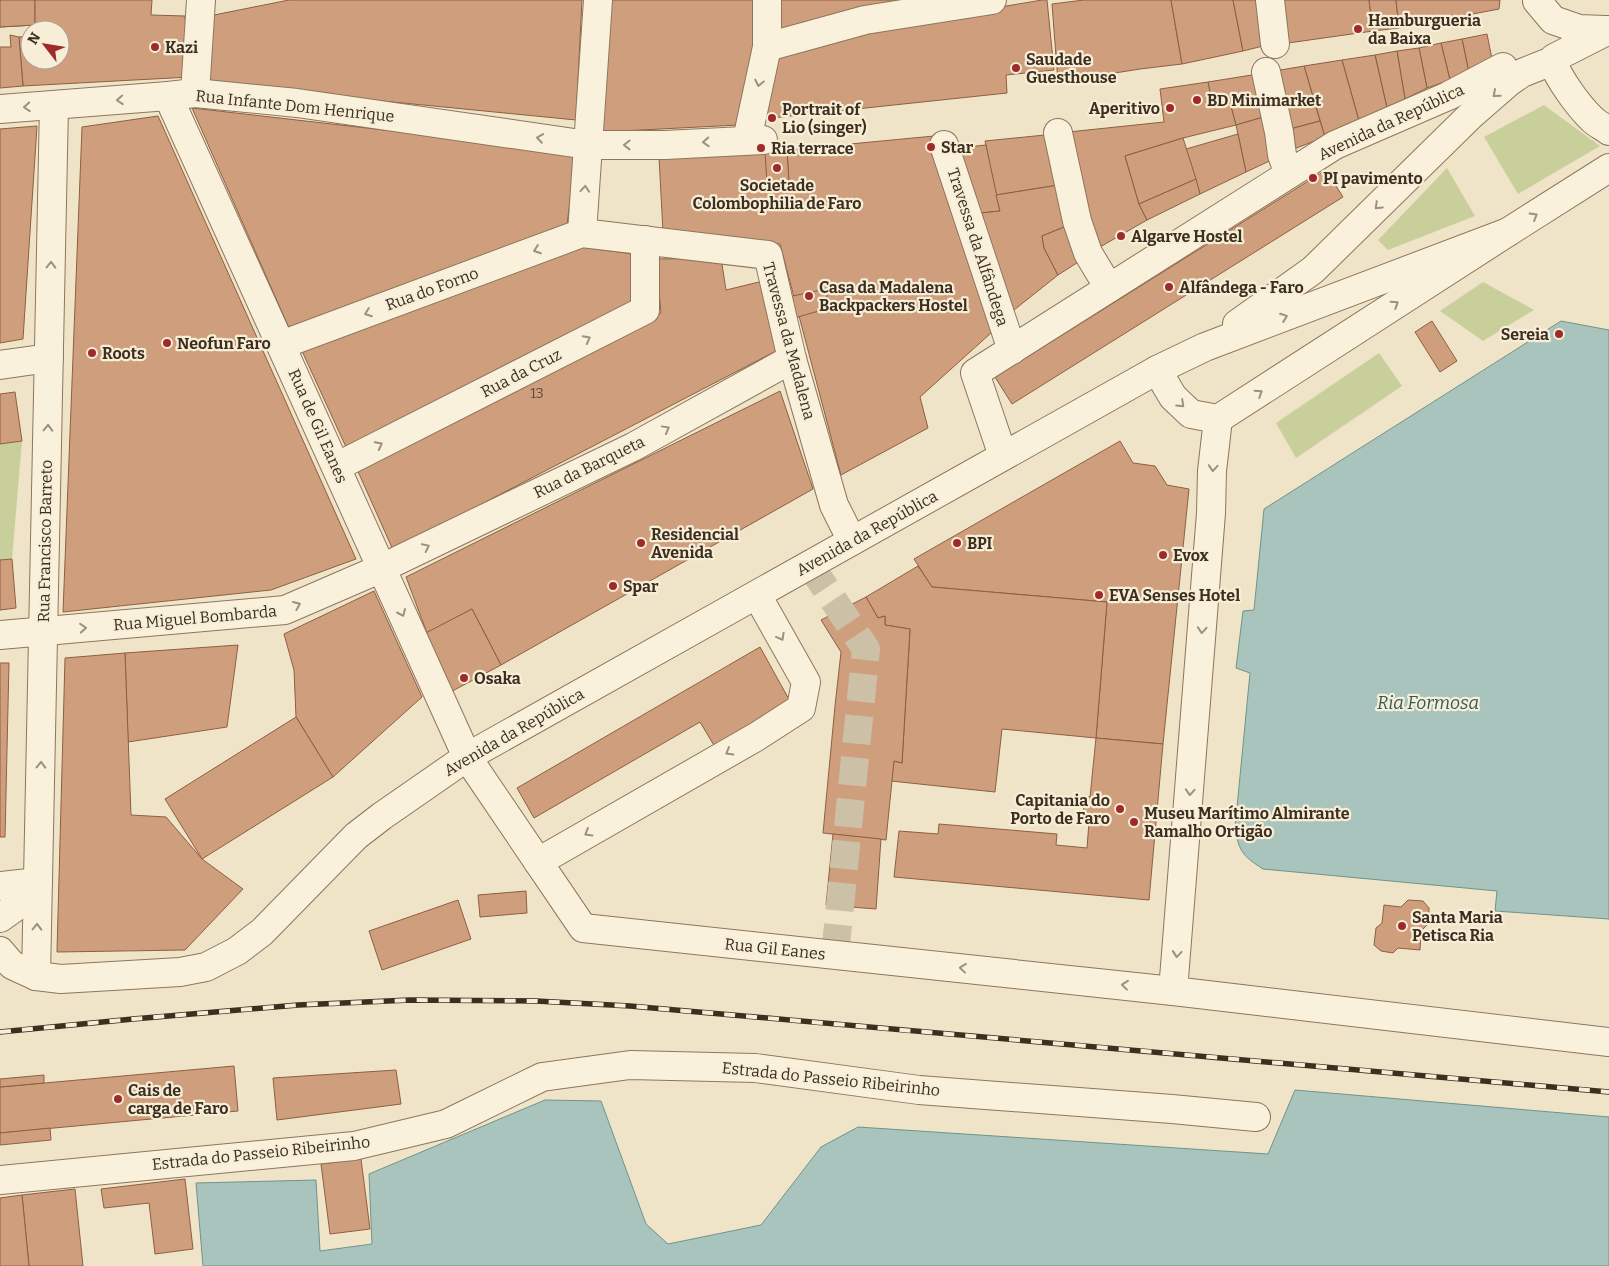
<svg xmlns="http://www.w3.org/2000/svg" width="1609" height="1266" font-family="Bitter,serif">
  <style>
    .green { fill: #c9cf9b }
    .water { fill: #a9c4bc; stroke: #6f938a }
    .building { fill: #cf9f7d; stroke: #8d5f41 }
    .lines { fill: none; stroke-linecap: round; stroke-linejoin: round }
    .minor-tunnel { stroke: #ccc0a6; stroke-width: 28; stroke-dasharray: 28 14; stroke-linecap: butt }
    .minor-casing { stroke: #8d765c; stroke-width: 30 }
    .minor { stroke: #faf1dc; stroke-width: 28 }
    .rail-casing { stroke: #3d2e20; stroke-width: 5.5 }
    .rail { stroke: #f7eed8; stroke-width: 4; stroke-dasharray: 11; stroke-linecap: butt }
    .oneway { stroke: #9c907e }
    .poi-dot { fill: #9e2a2b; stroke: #f7eed8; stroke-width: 2 }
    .labels { text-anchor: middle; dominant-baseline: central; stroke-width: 4.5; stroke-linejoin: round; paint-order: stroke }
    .number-label { font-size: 14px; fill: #624a37 }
    .poi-label { font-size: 16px; font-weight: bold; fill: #3d2e20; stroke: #f7eed8; text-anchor: start }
    .street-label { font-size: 16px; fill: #3d2e20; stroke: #f7eed8 }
    .water-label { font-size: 18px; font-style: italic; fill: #2f5d5a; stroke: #f7eed8 }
  </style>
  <rect width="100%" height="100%" fill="#f0e4c8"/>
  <!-- green -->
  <g class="green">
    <polygon points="1544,105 1600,146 1518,194 1484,137"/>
    <polygon points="1447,168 1475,216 1388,250 1378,240"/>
    <polygon points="1483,282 1534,310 1483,341 1440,311"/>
    <polygon points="1379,353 1402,386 1296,458 1276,423"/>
    <polygon points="22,441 12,559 0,560 0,444"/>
  </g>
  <!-- water -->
  <g class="water">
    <path d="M1561,321l48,9v589l-114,-8 2,-20 -234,-22c-20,-13 -24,-17 -28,-41l15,-155 -14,-5 7,-57 11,-1 10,-101z"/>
    <polygon points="1295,1090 1609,1117 1609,1266 203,1266 196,1183 316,1180 320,1251 372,1244 369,1174 545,1100 601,1101 646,1224 668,1244 761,1225 821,1147 858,1127 1268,1154"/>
  </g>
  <!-- building -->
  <g class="building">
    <polygon points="0,0 35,0 35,25 0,27"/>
    <polygon points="0,0 35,0 35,25 0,27"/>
    <polygon points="35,0 152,0 151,15 185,16 190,77 23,86 19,37 30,36 30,60 60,60 60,30 35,30"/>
    <polygon points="289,0 582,0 576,120 209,84 214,15"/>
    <polygon points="609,0 753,0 753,49 738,125 602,132"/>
    <polygon points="780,0 906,0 780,31"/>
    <polygon points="1042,0 1047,0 1054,70 1006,75 1007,93 762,119 779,55 842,34"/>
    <polygon points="1084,0 1171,0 1182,64 1140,69 1058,82 1052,4"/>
    <polygon points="1171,0 1233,0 1243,51 1182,64"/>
    <polygon points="1233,0 1259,0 1267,45 1243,51"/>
    <polygon points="1275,0 1369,0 1373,31 1281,44"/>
    <polygon points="1369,0 1396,0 1399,28 1373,31"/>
    <polygon points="1396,0 1500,0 1499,9 1399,28"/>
    <polygon points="1487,34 1493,64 1469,73 1462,39"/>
    <polygon points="10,35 19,37 23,86 0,88 0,47 11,47"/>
    <polygon points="1462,39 1469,73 1450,80 1441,43"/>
    <polygon points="1441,43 1450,80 1427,88 1419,48"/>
    <polygon points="1419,48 1427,88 1405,99 1397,51"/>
    <polygon points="1397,51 1405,99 1387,108 1375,55"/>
    <polygon points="1375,55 1387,108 1359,121 1342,60"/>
    <polygon points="1342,60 1359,121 1325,137 1304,66"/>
    <polygon points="1304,66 1320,121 1279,132 1269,72"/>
    <polygon points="1258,74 1267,116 1236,125 1230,103 1213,107 1208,82"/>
    <polygon points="1208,82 1213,107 1230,103 1236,125 1183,138 1125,156 1139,204 1147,220 1093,251 1059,133 1164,122 1160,89"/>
    <polygon points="192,108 576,152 567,225 289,328"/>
    <polygon points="158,116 356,559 271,590 63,612 82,127"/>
    <polygon points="1267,116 1278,157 1246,172 1236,125"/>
    <polygon points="1320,121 1325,137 1286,152 1279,132"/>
    <polygon points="37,126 23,339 0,343 0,129"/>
    <polygon points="1055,134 1065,184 996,195 985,141"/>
    <polygon points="1238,134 1246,172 1200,194 1186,149"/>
    <polygon points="934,136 1001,324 920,397 928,428 841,475 780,244 663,232 659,157 766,152 767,184 789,183 787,150"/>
    <polygon points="1183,138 1196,179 1139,204 1125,156"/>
    <polygon points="986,145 1000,211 971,214 948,149"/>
    <polygon points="787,150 789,183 767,184 765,151"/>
    <polygon points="1326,170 1343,197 1012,404 995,377"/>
    <polygon points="1196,179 1200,194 1147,220 1139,204"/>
    <polygon points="1065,184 1074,223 1042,236 1044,248 1058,275 1009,314 971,214 1000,211 996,195"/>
    <polygon points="1074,223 1083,259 1058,275 1044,248 1042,236"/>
    <polygon points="581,247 640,255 641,301 346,447 302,351"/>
    <polygon points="721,258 726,290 763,281 778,350 393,550 356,467 661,313 656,259"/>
    <polygon points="826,289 829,308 784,321 778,299"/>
    <polygon points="1432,321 1457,361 1440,372 1415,332"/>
    <polygon points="780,391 813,489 501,665 472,609 427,633 406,577"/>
    <polygon points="15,392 22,441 0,444 0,394"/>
    <polygon points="1120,441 1133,463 1155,466 1167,485 1189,489 1163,744 1096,738 1107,602 932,587 914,559"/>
    <polygon points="12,559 16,608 0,610 0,560"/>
    <polygon points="918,566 932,587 1107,602 1096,738 1002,729 995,792 891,781 894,761 902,763 910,629 885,625 885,616 878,618 866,597"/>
    <polygon points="374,591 422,697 333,777 296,717 294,670 284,634"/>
    <polygon points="866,597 878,618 885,616 885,625 910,629 902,763 894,761 886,840 823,833 835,706 841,652 821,620"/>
    <polygon points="472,609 501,665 445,695 416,638"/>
    <polygon points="238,645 227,727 128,742 125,653"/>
    <polygon points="760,647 791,703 715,747 700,722 534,818 517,788"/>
    <polygon points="125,653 131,815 166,817 202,859 243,889 185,950 57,952 65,658"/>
    <polygon points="0,663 9,663 5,837 0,837"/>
    <polygon points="296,717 333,777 202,859 165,799"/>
    <polygon points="1096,738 1163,744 1149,900 894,877 899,831 938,834 939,824 1057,834 1056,845 1087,848 1089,822 1082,821 1085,797 1090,797"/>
    <polygon points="833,834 881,839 876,909 826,905"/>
    <polygon points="526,891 527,913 480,917 478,895"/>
    <polygon points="458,900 471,939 382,970 369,931"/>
    <polygon points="1408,900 1423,901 1429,908 1429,923 1421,931 1420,950 1398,948 1393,953 1381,951 1374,945 1376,928 1382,923 1384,905 1401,907"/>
    <polygon points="234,1066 238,1111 0,1133 0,1087"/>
    <polygon points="396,1070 401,1104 277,1120 273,1078"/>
    <polygon points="44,1075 44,1083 0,1087 0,1079"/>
    <polygon points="50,1128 51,1140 0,1145 0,1133"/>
    <polygon points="361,1159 370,1229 330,1234 321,1164"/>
    <polygon points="185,1179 193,1249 155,1254 149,1203 104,1208 101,1189"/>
    <polygon points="75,1189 83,1266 29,1266 22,1195"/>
    <polygon points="22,1195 29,1266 0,1266 0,1198"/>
  </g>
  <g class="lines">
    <!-- minor-tunnel -->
    <polyline class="minor-tunnel" points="810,565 866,649 835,955"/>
    <defs>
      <g id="minor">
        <polyline points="1270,0 1275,44"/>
        <polyline points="1537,1 1553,20 1579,29 1605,30"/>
        <polyline points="767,47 865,20 992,0"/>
        <path d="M1552,61c7,18 26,45 41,59 4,4 11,7 16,11"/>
        <polyline points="1266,72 1279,132 1282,155 1289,174"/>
        <polyline points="195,93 201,0"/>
        <polyline points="168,96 467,757 583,928 1173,991 1609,1042"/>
        <polyline points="0,109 168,96 195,93 297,103 588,145 665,145 763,140"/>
        <polyline points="1058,133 1077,221 1088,253 1109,288"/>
        <polyline points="747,140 767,47 767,0"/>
        <polyline points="944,145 1012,350"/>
        <polyline points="582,233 598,0"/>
        <polyline points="1237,324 1313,270 1470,116 1509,82 1522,73 1552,61 1554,58 1609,30"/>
        <polyline points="281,345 582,233 768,255 792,359 834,505 852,541"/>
        <polyline points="0,365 49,358"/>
        <polyline points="1157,370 1173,397 1191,414 1218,419"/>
        <polyline points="1218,419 1508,232 1609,168"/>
        <polyline points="1003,456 975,373 1335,145 1448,96 1503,67"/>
        <polyline points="336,467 645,310 645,240"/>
        <polyline points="0,635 285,610 382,568 633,447 792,359"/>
        <polyline points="538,862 756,737 801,708 806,682 757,595"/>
        <polyline points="0,886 38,882"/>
        <polyline points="0,918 14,908 38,882"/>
        <polyline points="0,951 12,965 36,976 61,979 180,972 206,967 237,951 262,932 356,836 382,816 467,757 1157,370 1205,347 1508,232"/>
        <polyline points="36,976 54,105"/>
        <polyline points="1173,991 1211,513 1212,471 1218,419"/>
        <polyline points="0,1180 354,1146 446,1124 542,1077 630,1065 755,1068 919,1090 1172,1109 1256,1117"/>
      </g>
    </defs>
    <!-- minor casing -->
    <use href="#minor" class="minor-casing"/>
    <!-- minor -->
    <use href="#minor" class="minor"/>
    <defs>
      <polyline id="rail" points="0,1032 133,1019 298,1005 410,1000 536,1001 630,1006 1609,1092"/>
    </defs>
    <!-- rail casing -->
    <use href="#rail" class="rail-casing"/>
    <!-- rail -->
    <use href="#rail" class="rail"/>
  </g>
  <!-- one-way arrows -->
  <defs><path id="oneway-chevron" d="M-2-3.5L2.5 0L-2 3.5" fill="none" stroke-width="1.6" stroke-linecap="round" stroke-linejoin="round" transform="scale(1.25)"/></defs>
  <g class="oneway">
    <use href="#oneway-chevron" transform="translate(759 83) rotate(102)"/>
    <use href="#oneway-chevron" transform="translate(1496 94) rotate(139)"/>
    <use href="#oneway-chevron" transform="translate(120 100) rotate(176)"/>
    <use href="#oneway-chevron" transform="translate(27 107) rotate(176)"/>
    <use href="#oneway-chevron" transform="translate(540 138) rotate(-172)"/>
    <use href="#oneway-chevron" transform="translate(706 142) rotate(177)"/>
    <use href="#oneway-chevron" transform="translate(627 145) rotate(-180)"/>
    <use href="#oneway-chevron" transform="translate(585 189) rotate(-86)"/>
    <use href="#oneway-chevron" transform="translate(1378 206) rotate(136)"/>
    <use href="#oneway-chevron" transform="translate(1534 216) rotate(-31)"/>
    <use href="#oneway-chevron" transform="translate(537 250) rotate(160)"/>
    <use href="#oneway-chevron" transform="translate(51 265) rotate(-89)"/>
    <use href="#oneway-chevron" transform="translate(1395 304) rotate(-33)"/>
    <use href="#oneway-chevron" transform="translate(368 313) rotate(160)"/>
    <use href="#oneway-chevron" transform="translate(1284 317) rotate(-21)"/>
    <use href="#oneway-chevron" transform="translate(587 339) rotate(-27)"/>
    <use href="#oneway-chevron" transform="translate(1259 393) rotate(-33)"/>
    <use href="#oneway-chevron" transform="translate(1181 404) rotate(43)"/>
    <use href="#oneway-chevron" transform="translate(48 428) rotate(-89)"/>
    <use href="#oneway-chevron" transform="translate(666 429) rotate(-29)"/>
    <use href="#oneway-chevron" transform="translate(379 445) rotate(-27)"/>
    <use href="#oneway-chevron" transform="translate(1213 468) rotate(94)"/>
    <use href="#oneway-chevron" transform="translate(426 547) rotate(-26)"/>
    <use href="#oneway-chevron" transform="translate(297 605) rotate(-23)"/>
    <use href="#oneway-chevron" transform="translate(402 613) rotate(66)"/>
    <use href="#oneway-chevron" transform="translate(83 628) rotate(-5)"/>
    <use href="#oneway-chevron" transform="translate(1202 630) rotate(94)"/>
    <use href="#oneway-chevron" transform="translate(781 637) rotate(61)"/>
    <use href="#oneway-chevron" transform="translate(729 752) rotate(150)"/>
    <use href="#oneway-chevron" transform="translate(41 765) rotate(-89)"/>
    <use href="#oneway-chevron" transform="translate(1190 792) rotate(94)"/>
    <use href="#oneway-chevron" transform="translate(588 833) rotate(150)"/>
    <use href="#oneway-chevron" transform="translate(37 927) rotate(-89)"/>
    <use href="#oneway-chevron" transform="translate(1177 954) rotate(95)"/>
    <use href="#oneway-chevron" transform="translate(963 968) rotate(-174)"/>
    <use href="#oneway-chevron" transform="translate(1125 985) rotate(-174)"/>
  </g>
  <!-- markers -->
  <g class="poi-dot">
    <circle cx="1358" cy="29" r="5"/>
    <circle cx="155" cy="47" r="5"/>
    <circle cx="1016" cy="68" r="5"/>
    <circle cx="1197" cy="100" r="5"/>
    <circle cx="1170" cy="108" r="5"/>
    <circle cx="772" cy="118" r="5"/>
    <circle cx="931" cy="147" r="5"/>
    <circle cx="761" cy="148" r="5"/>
    <circle cx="777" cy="168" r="5"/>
    <circle cx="1313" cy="178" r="5"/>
    <circle cx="1121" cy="236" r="5"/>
    <circle cx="1169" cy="287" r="5"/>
    <circle cx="809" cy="296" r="5"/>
    <circle cx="1559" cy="334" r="5"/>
    <circle cx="167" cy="343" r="5"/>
    <circle cx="92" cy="353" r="5"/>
    <circle cx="641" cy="543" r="5"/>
    <circle cx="957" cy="543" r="5"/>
    <circle cx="1163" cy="555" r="5"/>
    <circle cx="613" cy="586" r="5"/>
    <circle cx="1099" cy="595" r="5"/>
    <circle cx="464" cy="678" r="5"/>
    <circle cx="1120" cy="809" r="5"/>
    <circle cx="1134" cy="822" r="5"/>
    <circle cx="1402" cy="926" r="5"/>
    <circle cx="118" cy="1099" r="5"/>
  </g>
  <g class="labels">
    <!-- number labels -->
    <g class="number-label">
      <text x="537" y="393">13</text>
    </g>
    <!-- poi labels -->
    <g class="poi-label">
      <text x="1368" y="20">Hamburgueria<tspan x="1368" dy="18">da Baixa</tspan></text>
      <text x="165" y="47">Kazi</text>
      <text x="1026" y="59">Saudade<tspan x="1026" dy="18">Guesthouse</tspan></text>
      <text x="1207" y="100">BD Minimarket</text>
      <text x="1160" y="108" text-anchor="end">Aperitivo</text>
      <text x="782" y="109">Portrait of<tspan x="782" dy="18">Lio (singer)</tspan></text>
      <text x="941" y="147">Star</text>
      <text x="771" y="148">Ria terrace</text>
      <text x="1323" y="178">PI pavimento</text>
      <text x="777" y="185" text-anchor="middle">Societade<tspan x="777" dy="18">Colombophilia de Faro</tspan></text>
      <text x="1131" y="236">Algarve Hostel</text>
      <text x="819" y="287">Casa da Madalena<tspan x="819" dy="18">Backpackers Hostel</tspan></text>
      <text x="1179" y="287">Alfândega - Faro</text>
      <text x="1549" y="334" text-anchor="end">Sereia</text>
      <text x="177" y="343">Neofun Faro</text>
      <text x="102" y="353">Roots</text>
      <text x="651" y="534">Residencial<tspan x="651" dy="18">Avenida</tspan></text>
      <text x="967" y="543">BPI</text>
      <text x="1173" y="555">Evox</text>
      <text x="623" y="586">Spar</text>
      <text x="1109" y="595">EVA Senses Hotel</text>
      <text x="474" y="678">Osaka</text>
      <text x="1110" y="800" text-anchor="end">Capitania do<tspan x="1110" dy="18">Porto de Faro</tspan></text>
      <text x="1144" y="813">Museu Marítimo Almirante<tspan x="1144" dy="18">Ramalho Ortigão</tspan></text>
      <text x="1412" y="917">Santa Maria<tspan x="1412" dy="18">Petisca Ria</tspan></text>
      <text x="128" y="1090">Cais de<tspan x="128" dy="18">carga de Faro</tspan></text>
    </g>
    <!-- street labels -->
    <g class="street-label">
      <text transform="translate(295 106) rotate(6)">Rua Infante Dom Henrique</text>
      <text transform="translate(1391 122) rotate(-25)">Avenida da República</text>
      <text transform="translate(978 247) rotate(72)">Travessa da Alfândega</text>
      <text transform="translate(432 289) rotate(-20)">Rua do Forno</text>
      <text transform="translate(789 341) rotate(75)">Travessa da Madalena</text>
      <text transform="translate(521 373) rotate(-27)">Rua da Cruz</text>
      <text transform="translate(318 426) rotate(66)">Rua de Gil Eanes</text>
      <text transform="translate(589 467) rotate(-26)">Rua da Barqueta</text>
      <text transform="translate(867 533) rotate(-29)">Avenida da República</text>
      <text transform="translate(45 541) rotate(-89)">Rua Francisco Barreto</text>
      <text transform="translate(195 618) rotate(-5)">Rua Miguel Bombarda</text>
      <text transform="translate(514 732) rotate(-30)">Avenida da República</text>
      <text transform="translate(775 949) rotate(6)">Rua Gil Eanes</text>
      <text transform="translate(831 1079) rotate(6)">Estrada do Passeio Ribeirinho</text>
      <text transform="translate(261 1153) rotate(-6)">Estrada do Passeio Ribeirinho</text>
    </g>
    <!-- water labels -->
    <g class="water-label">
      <text x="1428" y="703">Ria Formosa</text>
    </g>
  </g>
  <!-- north arrow -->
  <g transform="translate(45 45) rotate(301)"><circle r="24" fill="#f7eed8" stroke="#ada18e"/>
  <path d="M0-4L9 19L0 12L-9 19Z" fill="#9e2a2b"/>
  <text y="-8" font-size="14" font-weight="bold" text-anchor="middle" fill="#3d2e20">N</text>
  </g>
</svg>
